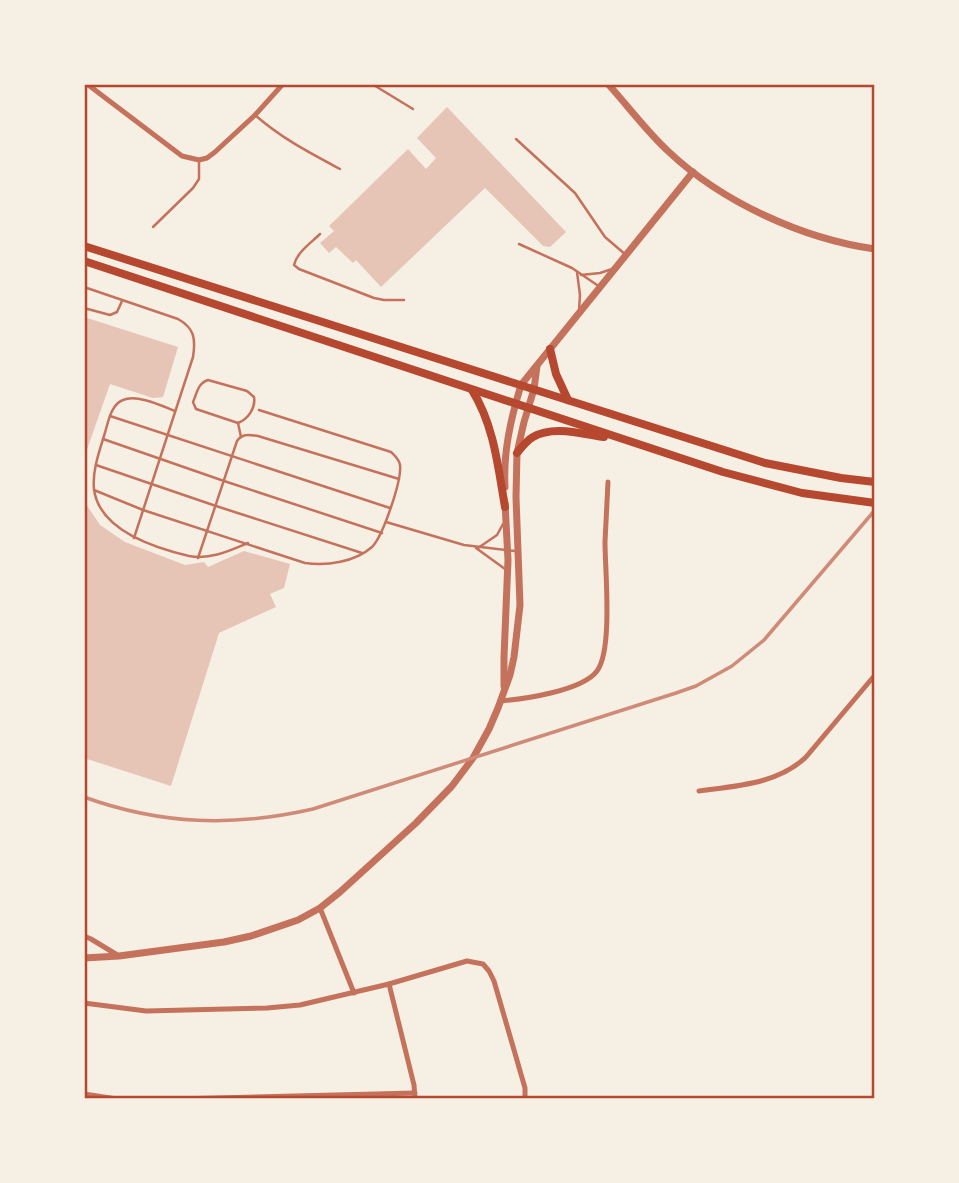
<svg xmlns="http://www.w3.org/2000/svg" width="959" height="1183" font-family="'Work Sans',sans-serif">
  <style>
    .building { fill: #e6c5b7 }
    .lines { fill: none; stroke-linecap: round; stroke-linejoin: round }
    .service { stroke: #c5725c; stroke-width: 2.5 }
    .minor { stroke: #c5725c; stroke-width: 5 }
    .tertiary { stroke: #c5725c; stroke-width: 7 }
    .secondary { stroke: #b5482f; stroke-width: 8 }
    .rail { stroke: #cf8b77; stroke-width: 3.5 }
    .neatline { fill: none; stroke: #b5482f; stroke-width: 2.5 }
  </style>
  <rect width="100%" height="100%" fill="#f6efe4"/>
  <!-- building -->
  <g class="building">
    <polygon points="447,107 566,232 550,247 543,246 485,188 381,287 356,260 353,263 336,247 329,253 320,243 334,231 329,226 408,149 426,169 436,158 417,138"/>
    <polygon points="84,317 178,347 163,397 153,398 110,384 84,458"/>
    <polygon points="84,501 100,525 125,542 185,565 204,562 208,567 244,551 290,564 284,588 270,594 276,607 219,633 171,786 84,758"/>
  </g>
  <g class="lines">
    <!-- service -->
    <g class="service">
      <polyline points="372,84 413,109"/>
      <path d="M255,115c26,23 55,38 85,54"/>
      <polyline points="516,139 575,193 605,237 626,255"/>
      <polyline points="153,227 193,188 199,179 199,160"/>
      <path d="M320,234c-9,9 -23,18 -26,31l5,4 75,29 10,2h20"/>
      <polyline points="519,244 572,268 600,287"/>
      <polyline points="577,272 580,295 579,310"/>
      <polyline points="581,275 600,273 612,269"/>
      <path d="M84,287l94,32c16,9 18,19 15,38l-59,181"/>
      <polyline points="84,308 110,315 117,312 122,301"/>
      <path d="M208,380l39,11 7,6c2,11 -6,22 -16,26l-42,-14 -3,-7c4,-9 5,-19 15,-22z"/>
      <path d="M175,411c-13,-5 -38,-17 -52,-11 -13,5 -15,24 -19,36 -5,16 -12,36 -10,53 5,42 61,59 95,67 21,4 40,-5 59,-13"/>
      <polyline points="110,416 390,508"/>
      <polyline points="238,423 241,437"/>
      <polyline points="103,439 224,481 382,533"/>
      <polyline points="96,465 216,506 362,553"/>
      <path d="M94,490l49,20 162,53c22,3 50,-1 67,-16 11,-11 30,-67 28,-82 -1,-6 -5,-9 -9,-13l-132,-42"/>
      <polyline points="386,522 464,545 515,551"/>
      <polyline points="476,548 505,569"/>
      <polyline points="478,548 497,535 503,524"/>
      <path d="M198,558l39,-117c6,-8 12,-6 21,-5l141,43"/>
    </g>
    <!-- minor -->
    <g class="minor">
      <polyline points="87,84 182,156 199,160 207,158 215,152 255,115 283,84"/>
      <path d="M500,701c24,-2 82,-10 97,-30 16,-21 8,-101 8,-129 1,-20 2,-40 3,-60"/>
      <path d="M699,791c37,-5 79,-7 107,-34l69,-82"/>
      <polyline points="320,908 354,993"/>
      <polyline points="84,936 91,939 119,956"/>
      <polyline points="389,984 414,1085 415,1099"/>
      <polyline points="84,1003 146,1011 267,1008 300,1005 389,984 467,961 483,964 489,971 494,981 525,1088 525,1099"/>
      <polyline points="84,1094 117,1099"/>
      <polyline points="177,1099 415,1093"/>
    </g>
    <!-- tertiary -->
    <g class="tertiary">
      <path d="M608,84c20,22 39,48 61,68 53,50 134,87 206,97"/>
      <path d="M505,487c-2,-35 6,-69 16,-102l172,-213"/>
      <polyline points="504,686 504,657 508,560 505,503"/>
      <polyline points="84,958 119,956 224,942 251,936 298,920 320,908 340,892 416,823 452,786 473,758 489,729 498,708 510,675 514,657 520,605 516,497 517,453 524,422 534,389 537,366"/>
    </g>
    <!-- secondary -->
    <g class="secondary">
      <polyline points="84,246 765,463 841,478 875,482"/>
      <polyline points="84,261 723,472 802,493 875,503"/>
      <polyline points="550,349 556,374 568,400"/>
      <path d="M472,390c22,35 26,77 33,117"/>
      <path d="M517,453c5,-6 9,-12 16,-16 20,-12 49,-3 71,0"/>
    </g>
    <!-- rail -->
    <path class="rail" d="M84,797c77,28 150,30 229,12l363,-116 20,-7 36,-20 32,-26 111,-130"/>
  </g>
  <!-- border -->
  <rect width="959" height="1183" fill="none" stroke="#f6efe4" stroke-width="172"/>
  <rect x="86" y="86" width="787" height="1011" class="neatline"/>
</svg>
